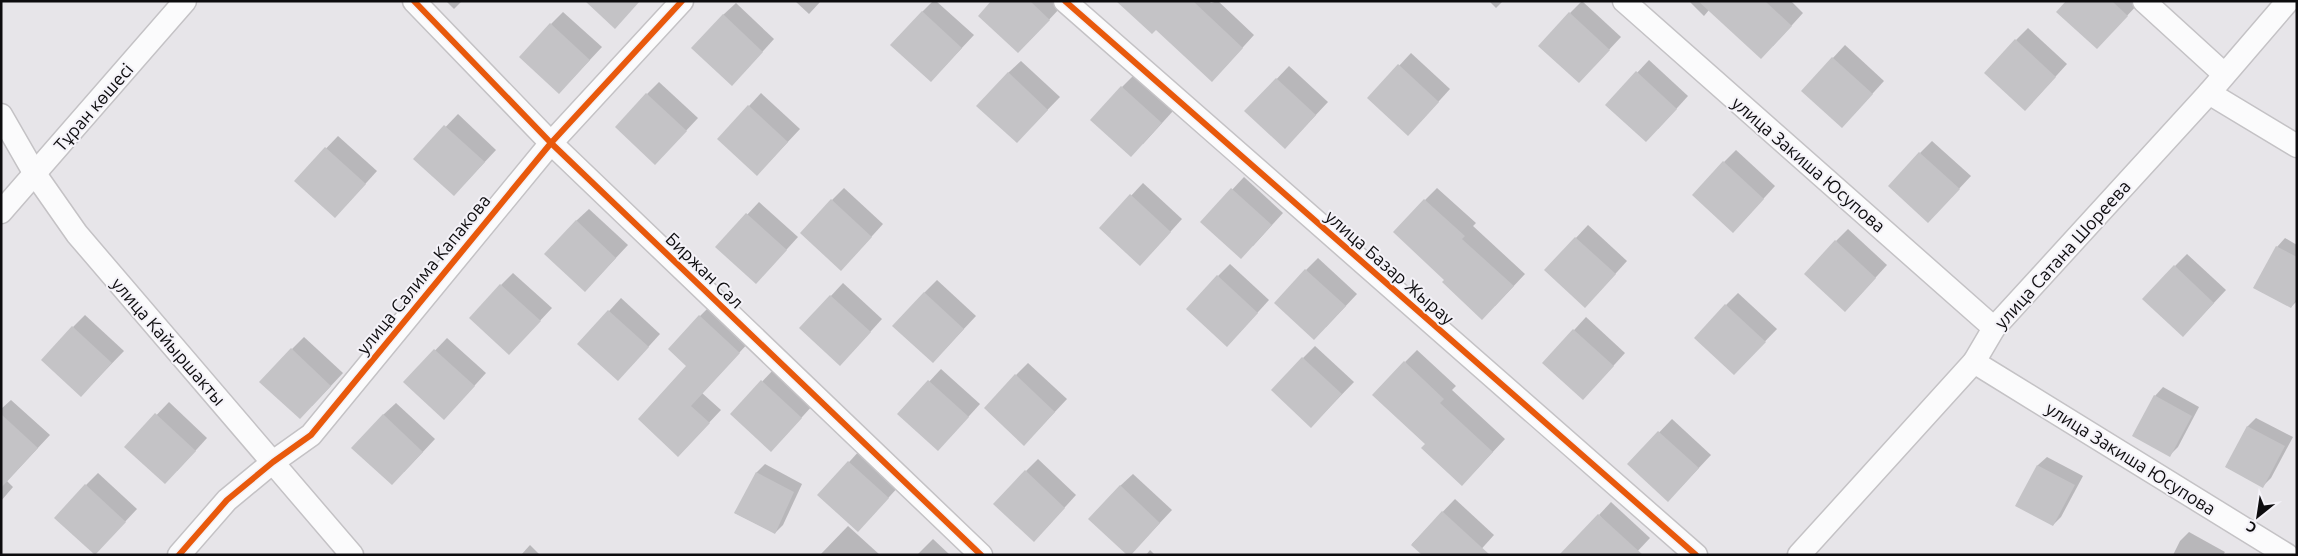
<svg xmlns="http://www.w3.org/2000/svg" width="2298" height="556" font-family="Ubuntu,sans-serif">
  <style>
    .shadow { fill: #0003 }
    .building { fill: #c4c3c6 }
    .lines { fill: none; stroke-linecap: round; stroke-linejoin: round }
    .minor-casing { stroke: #c4c2c5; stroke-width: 25 }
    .minor { stroke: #fbfbfc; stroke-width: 22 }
    .cycleway-casing { stroke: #f4f2f8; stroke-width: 9 }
    .cycleway { stroke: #e8590c; stroke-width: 6 }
    .labels { text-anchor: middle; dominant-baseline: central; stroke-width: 4; stroke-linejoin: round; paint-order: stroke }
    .street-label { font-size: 18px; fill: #0d0c0e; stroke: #f4f2f8 }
  </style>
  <rect width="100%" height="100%" fill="#e7e5e9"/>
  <!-- shadow -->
  <g class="shadow">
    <polygon points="446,1 462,1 454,9"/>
    <polygon points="795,1 821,1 809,14"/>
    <polygon points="933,1 936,1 974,35 943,68 922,12"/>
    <polygon points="993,1 1055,1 1061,7 1030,40"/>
    <polygon points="1117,1 1209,1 1211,3 1218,1 1254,35 1224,68 1156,28"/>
    <polygon points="1489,1 1503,1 1496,8"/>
    <polygon points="1582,1 1621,37 1591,69 1570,13"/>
    <polygon points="1689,1 1791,1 1803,13 1773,46 1709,10 1704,16"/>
    <polygon points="2067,1 2138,1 2139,3 2109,35"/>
    <polygon points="736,3 774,39 744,72 723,15"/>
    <polygon points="563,12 602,47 571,80 551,24"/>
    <polygon points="2028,28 2067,64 2037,97 2016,40"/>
    <polygon points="1845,45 1884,81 1854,114 1803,90"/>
    <polygon points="1411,53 1450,89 1420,122 1369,98"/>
    <polygon points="1649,60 1688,96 1658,129 1607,105"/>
    <polygon points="1021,61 1060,97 1029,129 1008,73"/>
    <polygon points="1289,66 1328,102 1297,135 1246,111"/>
    <polygon points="1134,75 1173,111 1143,144 1122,87"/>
    <polygon points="659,82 698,118 667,151 647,94"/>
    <polygon points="761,93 800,129 769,162 749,106"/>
    <polygon points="458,114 496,150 466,182 415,159"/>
    <polygon points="338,136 377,171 347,204 296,180"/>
    <polygon points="1932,141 1971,176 1940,209 1920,153"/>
    <polygon points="1736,150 1775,186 1745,219 1724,162"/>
    <polygon points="1244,177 1283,213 1253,246 1202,222"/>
    <polygon points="1143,183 1182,219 1152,252 1101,228"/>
    <polygon points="844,188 883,224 853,257 832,200"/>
    <polygon points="1437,188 1476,223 1473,226 1525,274 1495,306 1446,280 1425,200"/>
    <polygon points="759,202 798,237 768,270 717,247"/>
    <polygon points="589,209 628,245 597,278 576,221"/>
    <polygon points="1588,225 1627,261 1597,294 1546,270"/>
    <polygon points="1848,229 1887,265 1857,298 1836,241"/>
    <polygon points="2285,238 2297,245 2297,301 2291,307 2277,247"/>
    <polygon points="2187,254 2226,290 2195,323 2175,266"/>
    <polygon points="1318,258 1357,294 1326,327 1306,270"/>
    <polygon points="1230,264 1269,300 1239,333 1218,276"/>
    <polygon points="513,273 552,308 521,341 501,285"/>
    <polygon points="937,280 976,316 945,349 924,293"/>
    <polygon points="843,283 882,319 852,352 801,328"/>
    <polygon points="1738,293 1777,329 1746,361 1726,305"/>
    <polygon points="621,298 660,334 630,367 579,344"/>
    <polygon points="712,304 751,340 702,393 721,410 690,443 688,366 700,316"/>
    <polygon points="85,315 124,351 93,383 73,327"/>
    <polygon points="1586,317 1625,353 1595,386 1544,363"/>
    <polygon points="304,337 343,373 312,406 292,349"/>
    <polygon points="447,338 486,373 456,406 405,382"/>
    <polygon points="1315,346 1354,382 1323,414 1303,358"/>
    <polygon points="1417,350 1456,386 1452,390 1505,439 1474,472 1405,362"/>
    <polygon points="1028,363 1067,399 1036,432 1016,375"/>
    <polygon points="774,369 813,405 783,438 732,414"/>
    <polygon points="941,369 980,404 950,437 899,414"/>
    <polygon points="2163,387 2199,407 2178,447 2169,456 2155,396"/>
    <polygon points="11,400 50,435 7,481 13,487 1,501 1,409"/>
    <polygon points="169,402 207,438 177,471 126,447"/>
    <polygon points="396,403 435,439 404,472 383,415"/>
    <polygon points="2256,418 2293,437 2271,478 2263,486 2226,467 2248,426"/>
    <polygon points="1672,419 1711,455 1680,488 1629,464"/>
    <polygon points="861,449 900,485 870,518 819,495"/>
    <polygon points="2047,457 2083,476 2061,517 2053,525 2017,506 2038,465"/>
    <polygon points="1038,459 1076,495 1046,528 1026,471"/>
    <polygon points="765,464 802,484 783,525 775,533 735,513 757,472"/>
    <polygon points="98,473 137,509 106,542 86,485"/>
    <polygon points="1133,474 1172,510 1141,543 1120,486"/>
    <polygon points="1455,499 1494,535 1476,555 1412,544"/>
    <polygon points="1611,502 1650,538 1634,555 1599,515"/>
    <polygon points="848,526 880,555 820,555"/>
    <polygon points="2189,532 2225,552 2223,555 2173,555 2180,541"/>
    <polygon points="933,539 950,555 917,555"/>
    <polygon points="530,545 540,555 521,555"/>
    <polygon points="1150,550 1155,555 1146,555"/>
  </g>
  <!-- building -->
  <g class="building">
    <polygon points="585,1 640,1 615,29"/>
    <polygon points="991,1 1030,1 1050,20 1018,53 978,16"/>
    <polygon points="1116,1 1193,1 1243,48 1212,82 1156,30 1152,34"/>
    <polygon points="1698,1 1765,1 1792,26 1761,59"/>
    <polygon points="2066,1 2112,1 2128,16 2097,49 2056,12"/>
    <polygon points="922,11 962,48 931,82 890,45"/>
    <polygon points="1569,12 1610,50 1579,83 1538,46"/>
    <polygon points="723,14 763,52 732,86 691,48"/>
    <polygon points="550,23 590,60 559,94 519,57"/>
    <polygon points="2015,39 2056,77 2025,111 1984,73"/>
    <polygon points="1832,57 1873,94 1842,128 1801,91"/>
    <polygon points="1398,64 1439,102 1408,136 1367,98"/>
    <polygon points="1636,71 1677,109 1646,142 1605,105"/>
    <polygon points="1008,72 1048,110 1017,143 976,106"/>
    <polygon points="1276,78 1316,115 1285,149 1244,111"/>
    <polygon points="1121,86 1162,123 1131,157 1090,120"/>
    <polygon points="646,93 687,131 655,165 615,127"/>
    <polygon points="748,105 788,142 757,176 717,139"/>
    <polygon points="444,125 485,162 454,196 413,159"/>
    <polygon points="325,147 366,184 335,218 294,181"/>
    <polygon points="1919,152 1960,189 1928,223 1888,186"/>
    <polygon points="1723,161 1764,199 1733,233 1692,195"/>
    <polygon points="1231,188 1272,225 1241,259 1200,222"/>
    <polygon points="1130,194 1171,232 1140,266 1099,228"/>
    <polygon points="831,199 872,237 841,271 800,233"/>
    <polygon points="1424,199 1465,236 1462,239 1514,286 1482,320 1442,282 1444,280 1393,232"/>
    <polygon points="746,213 787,250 756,284 715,247"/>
    <polygon points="576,220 616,258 585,292 544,254"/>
    <polygon points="1575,237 1616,274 1585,308 1544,270"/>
    <polygon points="1835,240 1876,278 1845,312 1804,274"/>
    <polygon points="2276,246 2297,257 2297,298 2291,308 2253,288"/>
    <polygon points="2174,265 2214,303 2183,337 2142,299"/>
    <polygon points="1305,269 1346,306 1314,340 1274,303"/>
    <polygon points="1217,275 1258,313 1227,347 1186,309"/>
    <polygon points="500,284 541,321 509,355 469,318"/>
    <polygon points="924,292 964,329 933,363 892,326"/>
    <polygon points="830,295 871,332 840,366 799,328"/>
    <polygon points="1725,304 1766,342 1734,375 1694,338"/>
    <polygon points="608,310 649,347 618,381 577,344"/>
    <polygon points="699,315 740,353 691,406 710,423 678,457 638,419 686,366 668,349"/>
    <polygon points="72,326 112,363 81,397 41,360"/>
    <polygon points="1573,329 1614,366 1583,400 1542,363"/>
    <polygon points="291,348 331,386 300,419 259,382"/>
    <polygon points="434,349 475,386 444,420 403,382"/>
    <polygon points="1302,357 1342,394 1311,428 1271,390"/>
    <polygon points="1404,361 1444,399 1440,403 1493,452 1462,486 1421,448 1425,444 1372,395"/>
    <polygon points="1015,374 1055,412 1024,446 984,408"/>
    <polygon points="761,380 802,418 771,452 730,414"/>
    <polygon points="928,380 969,417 938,451 897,414"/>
    <polygon points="2154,395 2192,416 2170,457 2132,436"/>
    <polygon points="155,413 196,451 165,484 124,447"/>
    <polygon points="1,414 38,448 1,488"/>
    <polygon points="383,414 423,452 392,485 351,448"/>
    <polygon points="2247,426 2285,446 2263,488 2225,467"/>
    <polygon points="1658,431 1699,468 1668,502 1627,464"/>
    <polygon points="848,461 889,498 858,532 817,495"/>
    <polygon points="2037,465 2075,485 2053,526 2015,506"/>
    <polygon points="1025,470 1065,508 1034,542 993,504"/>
    <polygon points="756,472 794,492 775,534 734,513"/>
    <polygon points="85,484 126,522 95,555 54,518"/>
    <polygon points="1120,485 1160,523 1131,555 1127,555 1088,519"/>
    <polygon points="1442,511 1490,555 1422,555 1411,545"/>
    <polygon points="1598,514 1643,555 1559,555"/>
  </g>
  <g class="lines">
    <defs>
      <g id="minor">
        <polyline points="414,1 551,143 981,555"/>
        <polyline points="1065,1 1696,555"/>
        <polyline points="1624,1 1994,328"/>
        <polyline points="2144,1 2224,74"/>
        <polyline points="2209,93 2297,146"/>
        <polyline points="1,115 35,174 77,234 352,555"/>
        <polyline points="1,212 185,1"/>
        <polyline points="1974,362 2287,555"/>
        <polyline points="179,555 227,500 273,462 311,435 551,143 682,1"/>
        <polyline points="1799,555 1974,362 1994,328 2209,93 2288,1"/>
      </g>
    </defs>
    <!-- minor casing -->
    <use href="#minor" class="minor-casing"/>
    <!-- minor -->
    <use href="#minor" class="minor"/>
    <defs>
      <g id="cycleway">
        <polyline points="414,1 551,143 981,555"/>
        <polyline points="1065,1 1696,555"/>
        <polyline points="179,555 227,500 273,462 311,435 551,143 682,1"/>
      </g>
    </defs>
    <!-- cycleway casing -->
    <use href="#cycleway" class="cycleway-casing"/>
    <!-- cycleway -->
    <use href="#cycleway" class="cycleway"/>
  </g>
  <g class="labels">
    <!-- street labels -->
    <g class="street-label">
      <text transform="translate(93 107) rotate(-49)">Тұран көшесі</text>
      <text transform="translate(1809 164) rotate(41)">улица Закиша Юсупова</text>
      <text transform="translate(2062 254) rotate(-48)">улица Сатана Шореева</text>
      <text transform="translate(1390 267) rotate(41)">улица Базар Жырау</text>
      <text transform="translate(705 270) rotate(44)">Биржан Сал</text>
      <text transform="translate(423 274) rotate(-51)">улица Салима Капакова</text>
      <text transform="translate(169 341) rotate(49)">улица Кайыршакты</text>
      <text transform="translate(2131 458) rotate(32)">улица Закиша Юсупова</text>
    </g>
  </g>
  <!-- border -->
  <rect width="2298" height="556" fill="none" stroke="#0d0c0e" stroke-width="5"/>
  <!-- north arrow -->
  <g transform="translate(2258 516) rotate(210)" stroke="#f4f2f8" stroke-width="4" paint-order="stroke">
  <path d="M0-4L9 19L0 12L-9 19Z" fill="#0d0c0e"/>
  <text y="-8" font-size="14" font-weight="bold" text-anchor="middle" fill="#0d0c0e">С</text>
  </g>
</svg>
